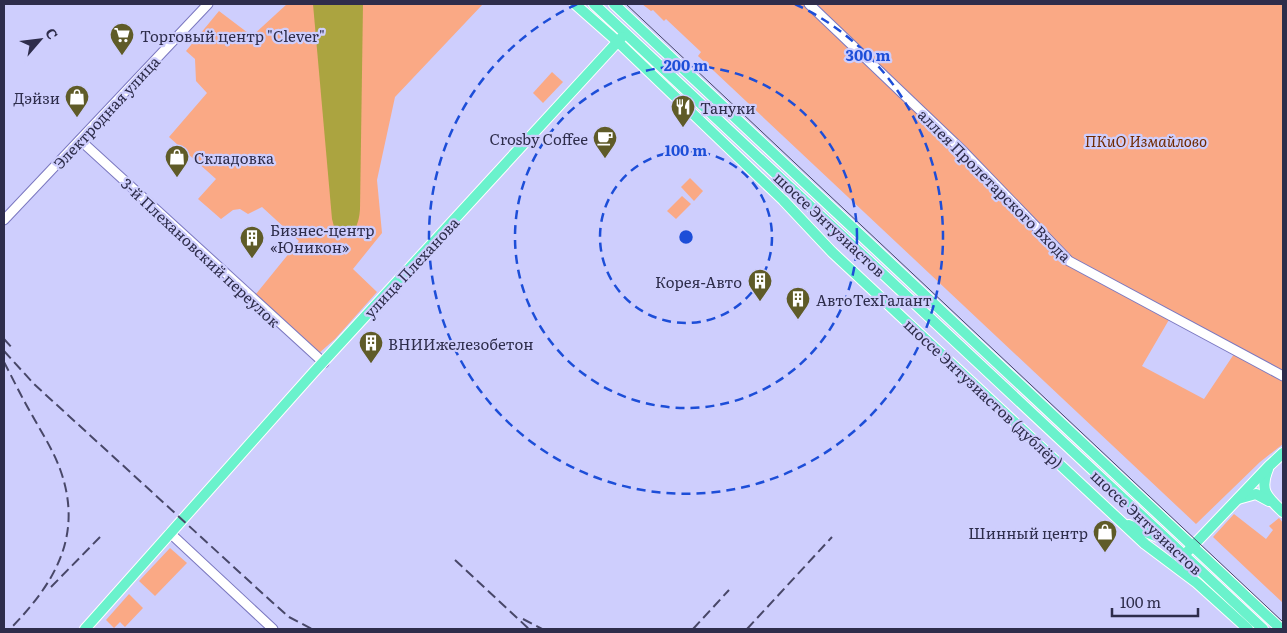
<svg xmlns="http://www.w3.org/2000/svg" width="1287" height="633" font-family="Literata,serif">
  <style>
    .green { fill: #faa985 }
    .water { fill: #aba440 }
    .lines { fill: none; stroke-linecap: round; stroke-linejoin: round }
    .minor-casing { stroke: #7b78c0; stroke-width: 11 }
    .major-casing { stroke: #fff; stroke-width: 12 }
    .minor { stroke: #fff; stroke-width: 9 }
    .major { stroke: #6af2cc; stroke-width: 10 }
    .tram { stroke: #484768; stroke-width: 1 }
    .rail { stroke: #484768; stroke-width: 2; stroke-dasharray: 10 5; stroke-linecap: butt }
    .ring { fill: none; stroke: #1d4ed8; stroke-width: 2.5; stroke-dasharray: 9 6 }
    .labels { text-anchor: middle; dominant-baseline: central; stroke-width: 4.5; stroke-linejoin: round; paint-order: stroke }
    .poi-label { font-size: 15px; fill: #2e2d4b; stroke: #cecefd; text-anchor: start }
    .street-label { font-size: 15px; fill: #2e2d4b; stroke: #cecefd }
    .park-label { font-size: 15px; font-style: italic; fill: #6f2a01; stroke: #cecefd }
    .centre { fill: #1d4ed8; stroke: #cecefd; stroke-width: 2.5 }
    .ring-label { font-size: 15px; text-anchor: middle; font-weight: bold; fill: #1d4ed8; stroke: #cecefd; stroke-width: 4.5; stroke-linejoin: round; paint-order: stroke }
  </style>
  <rect width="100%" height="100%" fill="#cecefd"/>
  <!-- green -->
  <g class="green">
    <polygon points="287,4 483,4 395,97 377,180 382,233 353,269 377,292 335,339 318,354 283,323 256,294 299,241 262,207 248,214 240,209 233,210 221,219 198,199 216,179 169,137 207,93 196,81 195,59 186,51 219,11 252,36"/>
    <polygon points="642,4 804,4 909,102 1067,264 1170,318 1142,366 1204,399 1234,354 1283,380 1283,444 1260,462 1196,524 698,56 701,52 666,19 664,21 653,10 651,11"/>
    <polygon points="815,4 1283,4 1283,371 1071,260"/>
    <polygon points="552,72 563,82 543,103 533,93"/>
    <polygon points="690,178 703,191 694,201 681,187"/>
    <polygon points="682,196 691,204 676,219 667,211"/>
    <polygon points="1234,514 1266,539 1273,530 1269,526 1279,518 1283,523 1283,603 1213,537"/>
    <polygon points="170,548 187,563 155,596 139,581"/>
    <polygon points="129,594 143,608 125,627 120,622 114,628 106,620"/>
  </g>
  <!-- water -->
  <path class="water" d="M313,4h50l-3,205c-1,14 -5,27 -20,28l-4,-3 -4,-15z"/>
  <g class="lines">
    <defs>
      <g id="minor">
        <polyline points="809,4 964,152 1069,261 1283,376"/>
        <polyline points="80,140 324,363"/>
        <polyline points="4,220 208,4"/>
        <polyline points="170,533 273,629"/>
      </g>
      <g id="major">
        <polyline points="575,4 618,42 783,200 832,252 1145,544 1197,583 1248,629"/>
        <polyline points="594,4 1263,629"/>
        <polyline points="614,4 1281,629"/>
        <path d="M1268,469c-9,22 -1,28 15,43"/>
        <polyline points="1238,499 1256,494 1269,501"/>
        <polyline points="1129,525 1160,538"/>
        <polyline points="1188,551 1269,466 1283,453"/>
        <polyline points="85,629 313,373 622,37"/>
      </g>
    </defs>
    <!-- minor casing -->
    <use href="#minor" class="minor-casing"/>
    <!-- major casing -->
    <use href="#major" class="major-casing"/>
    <!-- minor -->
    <use href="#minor" class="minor"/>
    <!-- major -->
    <use href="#major" class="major"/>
    <!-- tram -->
    <polyline class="tram" points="626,4 1283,622"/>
    <!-- rail -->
    <g class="rail">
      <polyline points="4,339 13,349"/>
      <polyline points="4,351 34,384 272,602 289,617 312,629"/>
      <path d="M4,362c9,17 18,36 28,53 10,18 21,35 28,54 24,66 -5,114 -50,160"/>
      <polyline points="455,560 529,629"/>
      <polyline points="51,587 103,534"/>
      <polyline points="523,619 542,629"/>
      <polyline points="693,629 729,590"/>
      <polyline points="747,629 832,537"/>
    </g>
  </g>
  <!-- distance rings -->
  <g class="ring">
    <circle cx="686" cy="237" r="86"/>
    <circle cx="686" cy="237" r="171"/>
    <path d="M795 4A257 257 0 1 1 577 4"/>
  </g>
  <!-- icons -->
  <defs>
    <symbol id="supermarket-pin" viewBox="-11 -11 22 30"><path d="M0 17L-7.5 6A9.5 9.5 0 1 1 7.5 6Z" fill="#5f5b28" stroke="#cecefd"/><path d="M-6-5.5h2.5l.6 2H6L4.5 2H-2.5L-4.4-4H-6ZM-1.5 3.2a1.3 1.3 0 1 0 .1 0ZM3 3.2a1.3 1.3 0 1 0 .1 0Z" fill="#fff"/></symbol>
    <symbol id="shop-pin" viewBox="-11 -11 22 30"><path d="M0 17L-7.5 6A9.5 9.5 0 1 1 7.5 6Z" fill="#5f5b28" stroke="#cecefd"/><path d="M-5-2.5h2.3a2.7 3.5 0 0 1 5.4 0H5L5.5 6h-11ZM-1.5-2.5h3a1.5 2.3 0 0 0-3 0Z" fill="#fff"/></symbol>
    <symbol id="restaurant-pin" viewBox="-11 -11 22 30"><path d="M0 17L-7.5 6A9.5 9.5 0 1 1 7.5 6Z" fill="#5f5b28" stroke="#cecefd"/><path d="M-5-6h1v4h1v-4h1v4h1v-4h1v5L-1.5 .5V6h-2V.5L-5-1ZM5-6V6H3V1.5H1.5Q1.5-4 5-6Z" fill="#fff"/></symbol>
    <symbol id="cafe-pin" viewBox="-11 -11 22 30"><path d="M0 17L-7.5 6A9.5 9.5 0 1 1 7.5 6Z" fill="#5f5b28" stroke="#cecefd"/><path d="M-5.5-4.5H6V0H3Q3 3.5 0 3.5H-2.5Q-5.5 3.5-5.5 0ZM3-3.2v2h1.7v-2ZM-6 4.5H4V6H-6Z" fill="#fff"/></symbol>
    <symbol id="building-pin" viewBox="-11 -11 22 30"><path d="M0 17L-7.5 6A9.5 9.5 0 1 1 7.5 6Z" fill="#5f5b28" stroke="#cecefd"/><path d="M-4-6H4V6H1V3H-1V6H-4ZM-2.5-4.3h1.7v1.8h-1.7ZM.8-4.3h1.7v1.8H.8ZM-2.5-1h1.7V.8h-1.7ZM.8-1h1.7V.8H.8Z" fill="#fff"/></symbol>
  </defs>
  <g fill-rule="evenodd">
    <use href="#supermarket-pin" x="108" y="21" width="28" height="38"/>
    <use href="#shop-pin" x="63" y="83" width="28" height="38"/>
    <use href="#restaurant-pin" x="669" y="93" width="28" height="38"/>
    <use href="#cafe-pin" x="591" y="124" width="28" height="38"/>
    <use href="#shop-pin" x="163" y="143" width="28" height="38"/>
    <use href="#building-pin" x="238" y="224" width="28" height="38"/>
    <use href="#building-pin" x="746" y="267" width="28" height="38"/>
    <use href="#building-pin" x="784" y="285" width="28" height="38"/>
    <use href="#building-pin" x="357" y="329" width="28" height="38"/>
    <use href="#shop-pin" x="1091" y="518" width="28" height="38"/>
  </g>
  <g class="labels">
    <!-- poi labels -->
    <g class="poi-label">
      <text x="140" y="35">Торговый центр "Clever"</text>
      <text x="60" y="97" text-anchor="end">Дэйзи</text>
      <text x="700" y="107">Тануки</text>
      <text x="588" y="138" text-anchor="end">Crosby Coffee</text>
      <text x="194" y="157">Складовка</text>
      <text x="270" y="229">Бизнес-центр<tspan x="270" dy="17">«Юникон»</tspan></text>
      <text x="742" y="281" text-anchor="end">Корея-Авто</text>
      <text x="816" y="299">АвтоТехГалант</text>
      <text x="388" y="343">ВНИИжелезобетон</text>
      <text x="1088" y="532" text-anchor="end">Шинный центр</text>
    </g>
    <!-- street labels -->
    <g class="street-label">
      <text transform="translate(106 112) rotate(-47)">Электродная улица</text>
      <text transform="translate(995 185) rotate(45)">аллея Пролетарского Входа</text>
      <text transform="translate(830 224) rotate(43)">шоссе Энтузиастов</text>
      <text transform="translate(201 252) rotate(43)">3-й Плехановский переулок</text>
      <text transform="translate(411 267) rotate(-47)">улица Плеханова</text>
      <text transform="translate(984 393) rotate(43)">шоссе Энтузиастов (дублёр)</text>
      <text transform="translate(1147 522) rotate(43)">шоссе Энтузиастов</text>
    </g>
    <!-- park labels -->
    <g class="park-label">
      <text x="1146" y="140">ПКиО Измайлово</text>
    </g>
  </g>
  <circle cx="686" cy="237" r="8" class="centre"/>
  <g class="ring-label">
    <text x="868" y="61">300 m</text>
    <text x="686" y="71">200 m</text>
    <text x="686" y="156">100 m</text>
  </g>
  <!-- border -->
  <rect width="1287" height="633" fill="none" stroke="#2e2d4b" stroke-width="10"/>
  <!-- north arrow -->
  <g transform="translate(40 40) rotate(62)" stroke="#cecefd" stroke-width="4" paint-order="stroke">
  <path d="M0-4L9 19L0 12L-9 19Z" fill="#2e2d4b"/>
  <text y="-8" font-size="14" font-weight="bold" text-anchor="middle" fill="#2e2d4b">С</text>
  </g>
  <!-- scale -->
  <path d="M1112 608v8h86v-8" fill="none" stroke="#2e2d4b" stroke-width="2.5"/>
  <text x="1120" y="608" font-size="15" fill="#2e2d4b" stroke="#cecefd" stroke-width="4" paint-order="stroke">100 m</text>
</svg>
